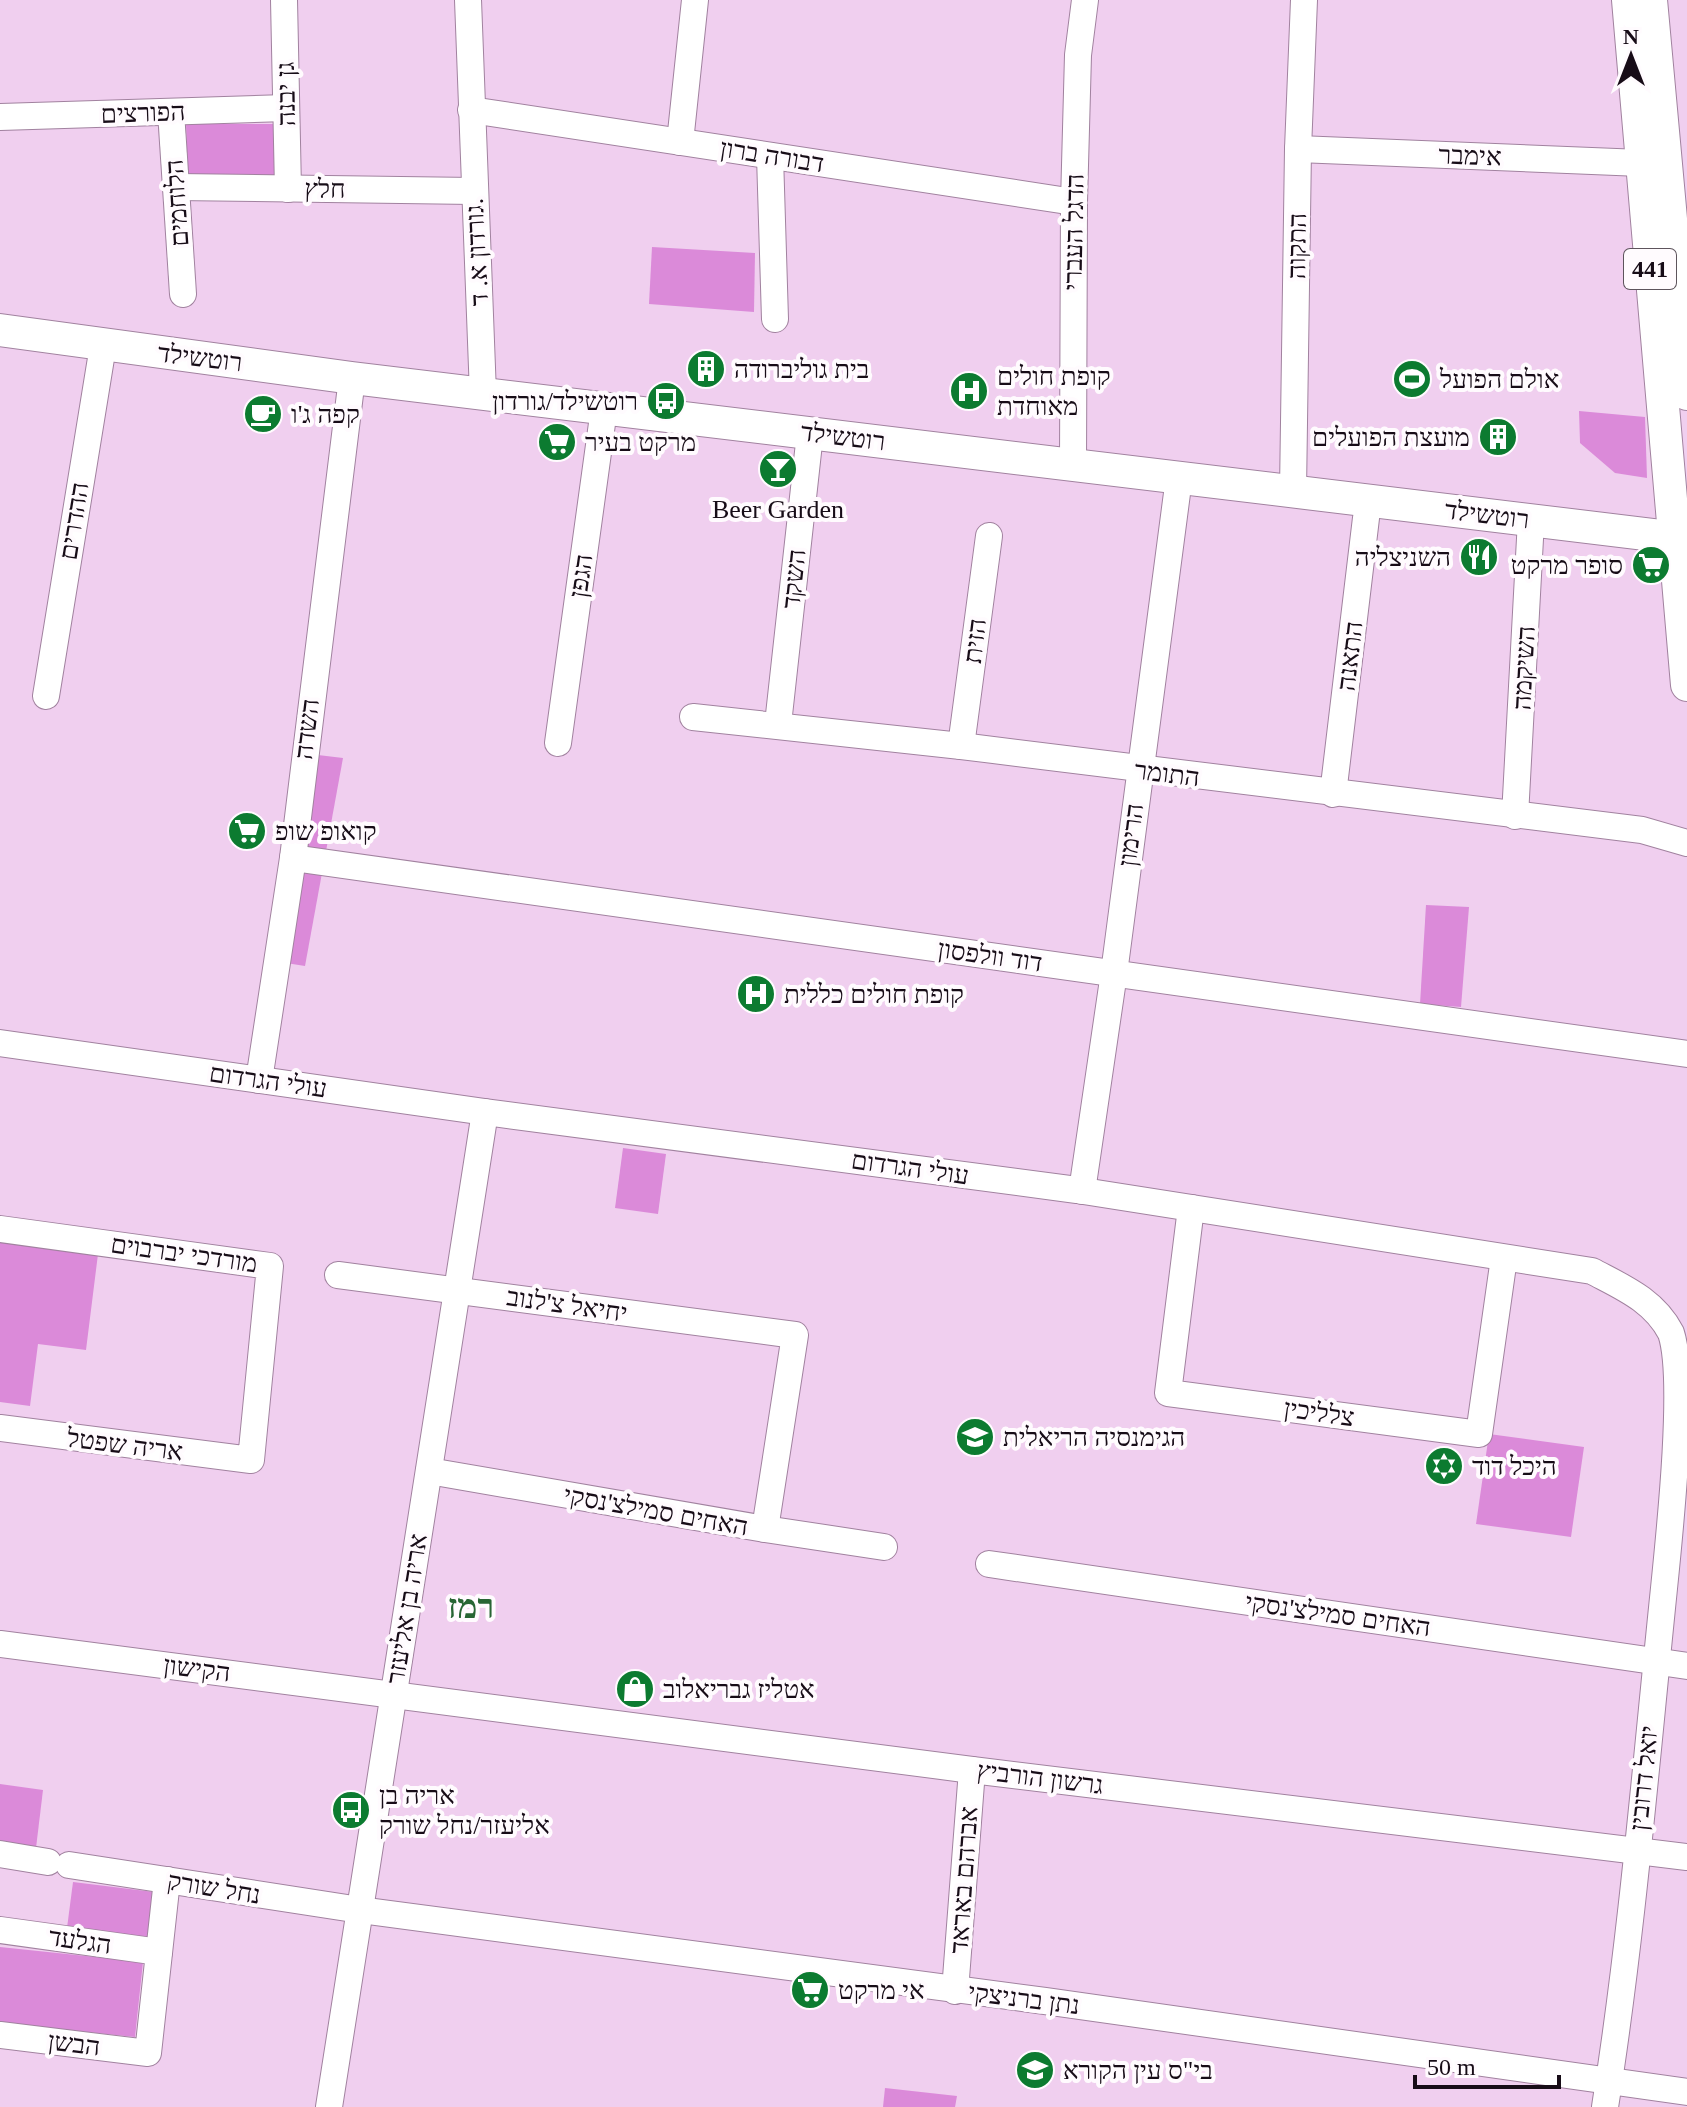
<svg xmlns="http://www.w3.org/2000/svg" width="1687" height="2107" font-family="'Times New Roman',Heebo,serif">
  <style>
    .green { fill: #db8ad9 }
    .lines { fill: none; stroke-linecap: round; stroke-linejoin: round }
    .minor-casing { stroke: #a1829f; stroke-width: 28 }
    .major-casing { stroke: #a1829f; stroke-width: 34 }
    .minor { stroke: #fff; stroke-width: 26 }
    .major { stroke: #fff; stroke-width: 32 }
    .labels { text-anchor: middle; dominant-baseline: central; stroke-width: 8; stroke-linejoin: round; paint-order: stroke }
    .shield { fill: #fffbfe; stroke: #5d545c; stroke-width: 2 }
    .shield-label { font-size: 24px; font-weight: bold; fill: #170c17 }
    .street-label { font-size: 26px; fill: #170c17; stroke: #fffbfe }
    .poi-label { font-size: 26px; fill: #170c17; stroke: #fffbfe; text-anchor: start }
    .district-label { font-size: 34px; font-weight: bold; fill: #286534; stroke: #fffbfe }
  </style>
  <rect width="100%" height="100%" fill="#f0cfef"/>
  <!-- green -->
  <g class="green">
    <polygon points="186,124 275,124 275,175 188,176"/>
    <polygon points="652,247 755,253 754,312 649,304"/>
    <polygon points="1579,411 1645,417 1647,478 1615,473 1580,443"/>
    <polygon points="318,755 343,758 305,966 286,963"/>
    <polygon points="1426,905 1469,907 1461,1007 1420,1004"/>
    <polygon points="623,1148 666,1154 658,1214 615,1208"/>
    <polygon points="0,1242 98,1254 86,1350 38,1344 30,1406 0,1402"/>
    <polygon points="1489,1434 1584,1447 1571,1537 1476,1524"/>
    <polygon points="0,1784 43,1790 36,1848 0,1842"/>
    <polygon points="73,1882 154,1892 148,1938 67,1928"/>
    <polygon points="0,1947 143,1962 135,2037 0,2023"/>
    <polygon points="885,2088 957,2096 955,2107 883,2107"/>
  </g>
  <g class="lines">
    <defs>
      <g id="minor">
        <polyline points="284,0 288,189"/>
        <polyline points="468,0 483,394"/>
        <polyline points="471,110 1074,202"/>
        <polyline points="171,112 183,294"/>
        <polyline points="0,117 286,108"/>
        <polyline points="680,142 695,0"/>
        <polyline points="1298,149 1641,163"/>
        <polyline points="770,156 775,319"/>
        <polyline points="176,187 474,191"/>
        <polyline points="1073,465 1074,202 1078,55 1085,0"/>
        <polyline points="1293,491 1298,149 1304,0"/>
        <polyline points="46,696 103,346"/>
        <polyline points="693,717 961,746 1642,830 1687,843"/>
        <polyline points="778,724 810,434"/>
        <polyline points="558,743 604,409"/>
        <polyline points="961,746 989,536"/>
        <polyline points="1333,794 1366,518"/>
        <polyline points="1515,816 1531,520"/>
        <polyline points="293,858 1687,1054"/>
        <path d="M0,1043l485,69 592,78 515,81c30,16 62,29 79,62 16,48 -3,215 -9,275 -17,167 -31,334 -57,499"/>
        <polyline points="259,1080 293,858 352,378"/>
        <polyline points="1082,1191 1114,973 1179,478"/>
        <polyline points="1191,1208 1168,1393 1479,1434 1504,1258"/>
        <polyline points="0,1229 270,1266 251,1460 0,1428"/>
        <polyline points="338,1275 795,1335 765,1529"/>
        <polyline points="429,1471 765,1529 884,1547"/>
        <polyline points="989,1564 1687,1666"/>
        <polyline points="0,1644 972,1770 1687,1857"/>
        <polyline points="0,1854 48,1862"/>
        <polyline points="69,1865 360,1910 1045,2001 1687,2092"/>
        <polyline points="0,1930 159,1952"/>
        <polyline points="955,1991 972,1770"/>
        <polyline points="0,2035 148,2053 167,1880"/>
        <polyline points="329,2107 485,1112"/>
      </g>
      <g id="major">
        <polyline points="1628,0 1687,685"/>
        <polyline points="1651,0 1687,394"/>
        <polyline points="0,330 352,378 1687,539"/>
      </g>
    </defs>
    <!-- minor casing -->
    <use href="#minor" class="minor-casing"/>
    <!-- major casing -->
    <use href="#major" class="major-casing"/>
    <!-- minor -->
    <use href="#minor" class="minor"/>
    <!-- major -->
    <use href="#major" class="major"/>
  </g>
  <!-- icons -->
  <defs>
    <symbol id="building-disc" viewBox="-11 -11 22 22"><circle r="9.5" fill="#0c7b30" stroke="#fffbfe"/><path d="M-4-6H4V6H1V3H-1V6H-4ZM-2.5-4.3h1.7v1.8h-1.7ZM.8-4.3h1.7v1.8H.8ZM-2.5-1h1.7V.8h-1.7ZM.8-1h1.7V.8H.8Z" fill="#fff"/></symbol>
    <symbol id="stadium-disc" viewBox="-11 -11 22 22"><circle r="9.5" fill="#0c7b30" stroke="#fffbfe"/><path d="M0-5a6.5 5 0 1 0 0 10a6.5 5 0 1 0 0-10ZM-3.5-1.8h7v3.6h-7Z" fill="#fff"/></symbol>
    <symbol id="hospital-disc" viewBox="-11 -11 22 22"><circle r="9.5" fill="#0c7b30" stroke="#fffbfe"/><path d="M-5-5h3v3.5h4V-5h3V5h-3V1.5h-4V5h-3Z" fill="#fff"/></symbol>
    <symbol id="bus-disc" viewBox="-11 -11 22 22"><circle r="9.5" fill="#0c7b30" stroke="#fffbfe"/><path d="M-5-6H5V4H4V6H2V4H-2V6H-4V4H-5ZM-3.5-4V0h7V-4ZM-3.5 1.2v1.5H-2V1.2ZM2 1.2v1.5H3.5V1.2Z" fill="#fff"/></symbol>
    <symbol id="cafe-disc" viewBox="-11 -11 22 22"><circle r="9.5" fill="#0c7b30" stroke="#fffbfe"/><path d="M-5.5-4.5H6V0H3Q3 3.5 0 3.5H-2.5Q-5.5 3.5-5.5 0ZM3-3.2v2h1.7v-2ZM-6 4.5H4V6H-6Z" fill="#fff"/></symbol>
    <symbol id="supermarket-disc" viewBox="-11 -11 22 22"><circle r="9.5" fill="#0c7b30" stroke="#fffbfe"/><path d="M-6-5.5h2.5l.6 2H6L4.5 2H-2.5L-4.4-4H-6ZM-1.5 3.2a1.3 1.3 0 1 0 .1 0ZM3 3.2a1.3 1.3 0 1 0 .1 0Z" fill="#fff"/></symbol>
    <symbol id="bar-disc" viewBox="-11 -11 22 22"><circle r="9.5" fill="#0c7b30" stroke="#fffbfe"/><path d="M-6-5H6L.8 .8V4.5H3.5V6h-7V4.5H-.8V.8Z" fill="#fff"/></symbol>
    <symbol id="restaurant-disc" viewBox="-11 -11 22 22"><circle r="9.5" fill="#0c7b30" stroke="#fffbfe"/><path d="M-5-6h1v4h1v-4h1v4h1v-4h1v5L-1.5 .5V6h-2V.5L-5-1ZM5-6V6H3V1.5H1.5Q1.5-4 5-6Z" fill="#fff"/></symbol>
    <symbol id="school-disc" viewBox="-11 -11 22 22"><circle r="9.5" fill="#0c7b30" stroke="#fffbfe"/><path d="M0-5L7-2L0 1L-7-2ZM-4 1L0 2.5L4 1V4Q0 6-4 4Z" fill="#fff"/></symbol>
    <symbol id="synagogue-disc" viewBox="-11 -11 22 22"><circle r="9.5" fill="#0c7b30" stroke="#fffbfe"/><path d="M0-6.5L5.6 3.2H-5.6ZM0 6.5L5.6-3.2H-5.6Z" fill="#fff"/></symbol>
    <symbol id="shop-disc" viewBox="-11 -11 22 22"><circle r="9.5" fill="#0c7b30" stroke="#fffbfe"/><path d="M-5-2.5h2.3a2.7 3.5 0 0 1 5.4 0H5L5.5 6h-11ZM-1.5-2.5h3a1.5 2.3 0 0 0-3 0Z" fill="#fff"/></symbol>
  </defs>
  <g fill-rule="evenodd">
    <use href="#building-disc" x="684" y="347" width="44" height="44"/>
    <use href="#stadium-disc" x="1390" y="357" width="44" height="44"/>
    <use href="#hospital-disc" x="947" y="369" width="44" height="44"/>
    <use href="#bus-disc" x="644" y="379" width="44" height="44"/>
    <use href="#cafe-disc" x="241" y="392" width="44" height="44"/>
    <use href="#building-disc" x="1476" y="415" width="44" height="44"/>
    <use href="#supermarket-disc" x="535" y="420" width="44" height="44"/>
    <use href="#bar-disc" x="756" y="447" width="44" height="44"/>
    <use href="#restaurant-disc" x="1457" y="535" width="44" height="44"/>
    <use href="#supermarket-disc" x="1629" y="543" width="44" height="44"/>
    <use href="#supermarket-disc" x="225" y="809" width="44" height="44"/>
    <use href="#hospital-disc" x="734" y="972" width="44" height="44"/>
    <use href="#school-disc" x="953" y="1415" width="44" height="44"/>
    <use href="#synagogue-disc" x="1422" y="1444" width="44" height="44"/>
    <use href="#shop-disc" x="613" y="1667" width="44" height="44"/>
    <use href="#bus-disc" x="329" y="1788" width="44" height="44"/>
    <use href="#supermarket-disc" x="788" y="1968" width="44" height="44"/>
    <use href="#school-disc" x="1013" y="2048" width="44" height="44"/>
  </g>
  <g class="labels">
    <!-- shield labels -->
    <rect class="shield" x="1624" y="249" width="52" height="40" rx="6"/>
    <g class="shield-label">
      <text x="1650" y="269">441</text>
    </g>
    <!-- street labels -->
    <g class="street-label">
      <text transform="translate(286 94) rotate(-91)">גן יבנה</text>
      <text transform="translate(143 113) rotate(-2)">הפורצים</text>
      <text transform="translate(772 156) rotate(9)">דבורה ברון</text>
      <text transform="translate(1470 156) rotate(2)">אימבר</text>
      <text transform="translate(325 189) rotate(1)">חלץ</text>
      <text transform="translate(177 203) rotate(-94)">הלוחמים</text>
      <text transform="translate(1074 232) rotate(-89)">הדגל העברי</text>
      <text transform="translate(1297 246) rotate(-89)">התקוה</text>
      <text transform="translate(477 252) rotate(-93)">גורדון א. ד.</text>
      <text transform="translate(200 358) rotate(7)">רוטשילד</text>
      <text transform="translate(843 437) rotate(7)">רוטשילד</text>
      <text transform="translate(1487 515) rotate(7)">רוטשילד</text>
      <text transform="translate(74 521) rotate(-81)">ההדרים</text>
      <text transform="translate(581 576) rotate(-82)">הגפן</text>
      <text transform="translate(794 579) rotate(-84)">השקד</text>
      <text transform="translate(975 641) rotate(-83)">הזית</text>
      <text transform="translate(1350 656) rotate(-83)">התאנה</text>
      <text transform="translate(1524 668) rotate(-87)">השיקמה</text>
      <text transform="translate(307 729) rotate(-83)">השדה</text>
      <text transform="translate(1167 774) rotate(7)">התומר</text>
      <text transform="translate(1131 835) rotate(-83)">הרימון</text>
      <text transform="translate(990 956) rotate(8)">דוד וולפסון</text>
      <text transform="translate(268 1081) rotate(8)">עולי הגרדום</text>
      <text transform="translate(910 1168) rotate(8)">עולי הגרדום</text>
      <text transform="translate(184 1254) rotate(8)">מורדכי יברבוים</text>
      <text transform="translate(567 1305) rotate(8)">יחיאל צ'לנוב</text>
      <text transform="translate(1319 1413) rotate(8)">צלליכין</text>
      <text transform="translate(125 1445) rotate(7)">אריה שפטל</text>
      <text transform="translate(656 1511) rotate(10)">האחים סמילצ'נסקי</text>
      <text transform="translate(407 1609) rotate(-81)">אריה בן אליעזר</text>
      <text transform="translate(1338 1615) rotate(8)">האחים סמילצ'נסקי</text>
      <text transform="translate(197 1669) rotate(7)">הקישון</text>
      <text transform="translate(1040 1778) rotate(7)">גרשון הורביץ</text>
      <text transform="translate(1644 1778) rotate(-84)">יואל דרובין</text>
      <text transform="translate(964 1880) rotate(-86)">אברהם באראד</text>
      <text transform="translate(214 1888) rotate(9)">נחל שורק</text>
      <text transform="translate(80 1941) rotate(8)">הגלעד</text>
      <text transform="translate(1024 1999) rotate(7)">נתן ברניצקי</text>
      <text transform="translate(74 2044) rotate(7)">הבשן</text>
    </g>
    <!-- poi labels -->
    <g class="poi-label">
      <text x="734" y="369">בית גוליברודה</text>
      <text x="997" y="376">קופת חולים<tspan x="997" dy="30">מאוחדת</tspan></text>
      <text x="1440" y="379">אולם הפועל</text>
      <text x="638" y="401" text-anchor="end">רוטשילד/גורדון</text>
      <text x="291" y="414">קפה ג'ו</text>
      <text x="1470" y="437" text-anchor="end">מועצת הפועלים</text>
      <text x="585" y="442">מרקט בעיר</text>
      <text x="778" y="509" text-anchor="middle">Beer Garden</text>
      <text x="1451" y="557" text-anchor="end">השניצליה</text>
      <text x="1623" y="565" text-anchor="end">סופר מרקט</text>
      <text x="275" y="831">קואופ שופ</text>
      <text x="784" y="994">קופת חולים כללית</text>
      <text x="1003" y="1437">הגימנסיה הריאלית</text>
      <text x="1472" y="1466">היכל דוד</text>
      <text x="663" y="1689">אטליז גבריאלוב</text>
      <text x="379" y="1795">אריה בן<tspan x="379" dy="30">אליעזר/נחל שורק</tspan></text>
      <text x="838" y="1990">אי מרקט</text>
      <text x="1063" y="2070">בי"ס עין הקורא</text>
    </g>
    <!-- district labels -->
    <g class="district-label">
      <text x="471" y="1606">רמז</text>
    </g>
  </g>
  <!-- north arrow -->
  <g transform="translate(1631 56)" stroke="#fffbfe" stroke-width="6" paint-order="stroke">
  <path d="M0-6L14 30L0 20L-14 30Z" fill="#170c17"/>
  <text y="-12" font-size="22" font-weight="bold" text-anchor="middle" fill="#170c17">N</text>
  </g>
  <!-- scale -->
  <path d="M1415 2075v12h144v-12" fill="none" stroke="#170c17" stroke-width="4"/>
  <text x="1427" y="2075" font-size="24" fill="#170c17" stroke="#fffbfe" stroke-width="6" paint-order="stroke">50 m</text>
</svg>
